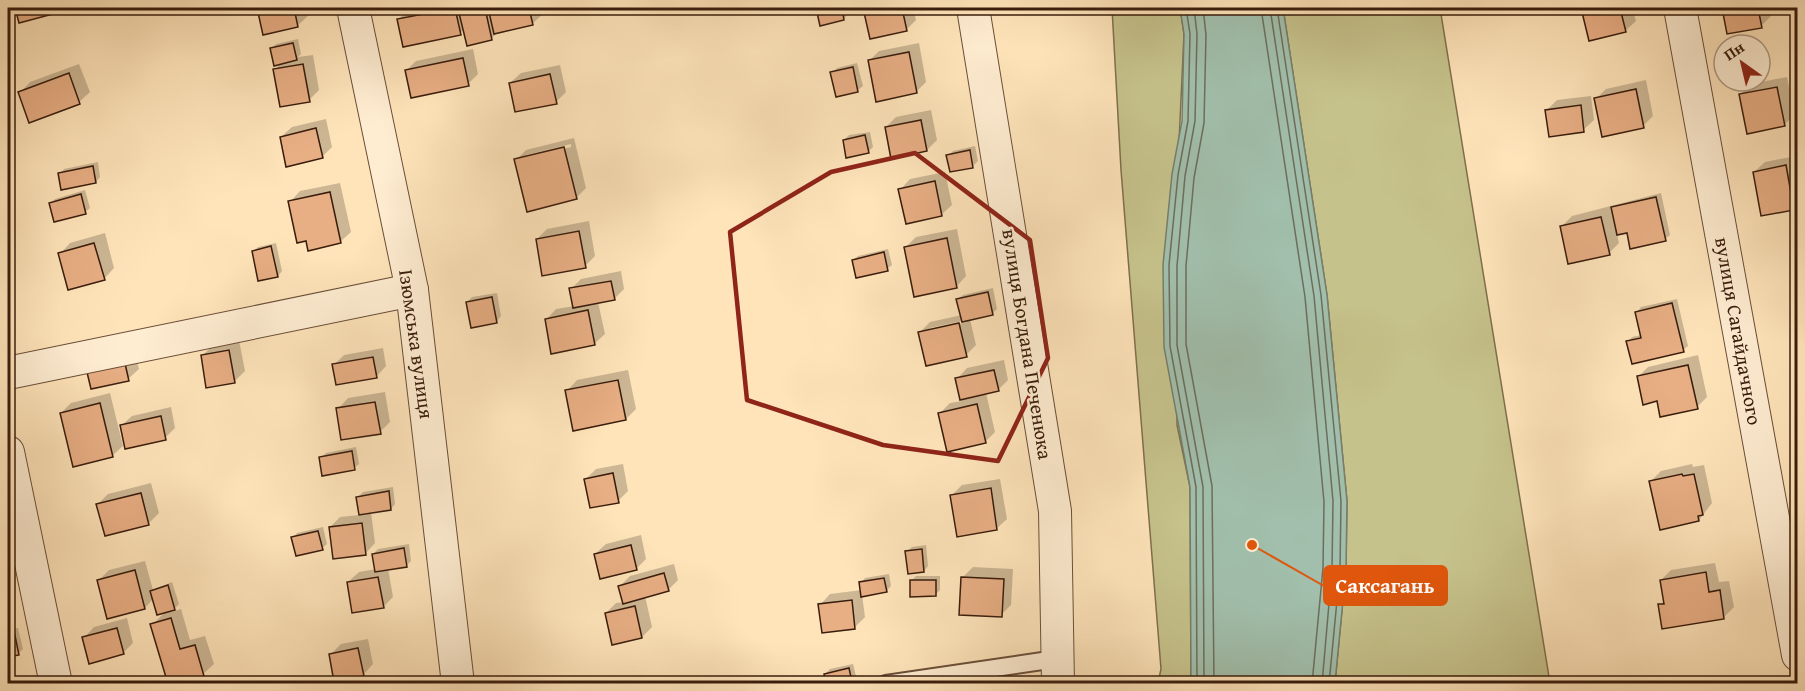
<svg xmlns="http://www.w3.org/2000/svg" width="1805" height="691" font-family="'Gentium Book Plus',serif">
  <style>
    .green { fill: #c6c28b; stroke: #7f6f4c; stroke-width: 1.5 }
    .water { fill: #a1bfac; stroke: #777e6c; stroke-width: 1.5 }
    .shadow { fill: #0003; fill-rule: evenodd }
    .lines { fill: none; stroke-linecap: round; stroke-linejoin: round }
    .shore { stroke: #6c6e5c; stroke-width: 1.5 }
    .building { fill: #e8ae84; stroke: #381c0c; stroke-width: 1.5 }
    .lane-casing { stroke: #6a4e38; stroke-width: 20 }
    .street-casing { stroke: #6a4e38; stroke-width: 34 }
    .lane { stroke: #ffedd2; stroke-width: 16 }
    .street { stroke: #ffedd2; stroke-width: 32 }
    .marked { fill: none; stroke: #8f2418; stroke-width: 4.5; stroke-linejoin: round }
    .labels { text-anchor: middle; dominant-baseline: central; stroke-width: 5; stroke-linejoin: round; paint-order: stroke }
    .street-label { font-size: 20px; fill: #381c0c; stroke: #ffedd2 }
    .leader { fill: none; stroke: #df560c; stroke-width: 2 }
    .callout-dot { fill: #df560c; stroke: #ffedd2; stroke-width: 2 }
    .callout { fill: #df560c; stroke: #df560c; stroke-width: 2 }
    .callout-label { font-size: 21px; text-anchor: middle; font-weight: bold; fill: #fff }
  </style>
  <rect width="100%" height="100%" fill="#ffe4ba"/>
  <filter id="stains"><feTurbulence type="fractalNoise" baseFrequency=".00333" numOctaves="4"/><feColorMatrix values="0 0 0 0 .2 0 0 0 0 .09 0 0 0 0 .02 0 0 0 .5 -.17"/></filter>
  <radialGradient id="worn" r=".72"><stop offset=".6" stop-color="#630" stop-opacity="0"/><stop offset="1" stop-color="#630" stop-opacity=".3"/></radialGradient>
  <!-- green -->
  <g class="green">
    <polygon points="1112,8 1180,8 1184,34 1179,143 1177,425 1190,487 1191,683 1158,683 1161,669 1121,170"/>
    <polygon points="1283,8 1440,8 1550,683 1335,683 1346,569 1347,501 1327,295"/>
  </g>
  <!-- water -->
  <polygon class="water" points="1180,8 1283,8 1327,295 1347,501 1346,569 1335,683 1191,683 1190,487 1164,347 1163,265 1172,174 1182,121 1184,34"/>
  <!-- shadow -->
  <g class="shadow">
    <polygon points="17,8 58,8 53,13 20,21"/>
    <polygon points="259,8 306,8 308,16 297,26"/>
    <polygon points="419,8 541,8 543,14 532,24 499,31 491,39 464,29 460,33 398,20 408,10"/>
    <polygon points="817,8 847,8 848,14 844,19 821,24"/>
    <polygon points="865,8 913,8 916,20 906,30 872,37"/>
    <polygon points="1583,8 1632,8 1636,21 1625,31 1590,40"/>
    <polygon points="1723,8 1770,8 1771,16 1761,26 1728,33"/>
    <polygon points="298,39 301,54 298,57 313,55 319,90 309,100 275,70 282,62 271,49 276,44"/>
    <polygon points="919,43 926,82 916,92 869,61 879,51"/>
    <polygon points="473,49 478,74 468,84 406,71 416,61"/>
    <polygon points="857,63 863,86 858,90 837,95 832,73 837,68"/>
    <polygon points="79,64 90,92 79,102 20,93 30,82"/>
    <polygon points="560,65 566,92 556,102 510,83 521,73"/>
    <polygon points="1787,77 1795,115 1784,125 1741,94 1751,84"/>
    <polygon points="1646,80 1653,116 1643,126 1596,99 1606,89"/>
    <polygon points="1591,96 1594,120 1583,130 1547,110 1557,100"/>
    <polygon points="931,110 937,140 927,150 892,157 886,127 896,117"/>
    <polygon points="326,119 332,147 322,157 281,137 292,127"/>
    <polygon points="870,132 873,147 868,152 844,140 849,135"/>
    <path d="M574,138l12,50 -10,10 -60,-38 10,-10zM571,144v3l-45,11v-3z"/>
    <polygon points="975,146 978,161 973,166 951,171 948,156 953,151"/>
    <polygon points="1796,156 1798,205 1794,209 1762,215 1754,172 1765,162"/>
    <polygon points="98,162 100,177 96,182 60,174 64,169"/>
    <polygon points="945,172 952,205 941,215 900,190 910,179"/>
    <polygon points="340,183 351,232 340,242 307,239 290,202 300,191"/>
    <polygon points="85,190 90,208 85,212 51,204 55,199"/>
    <polygon points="1661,193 1670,235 1665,239 1628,231 1617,234 1619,243 1609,253 1562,226 1572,216"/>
    <polygon points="589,221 595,256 585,266 537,239 547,229"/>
    <polygon points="957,229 966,276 956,287 905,248 916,237"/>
    <polygon points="105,233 114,268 104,279 60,254 70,243"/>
    <polygon points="276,243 282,271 278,276 253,252 258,247"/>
    <polygon points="888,249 892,265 887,269 853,260 858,256"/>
    <polygon points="621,271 624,289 614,299 598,302 605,334 594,344 546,320 556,309 574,306 571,289 581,279"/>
    <path d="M993,288l4,21 -5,5 -22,5 6,26 -10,10 -46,-23 10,-10 32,-7 -4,-16 5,-4zM966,320l1,2 -37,9v-3z"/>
    <polygon points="497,293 501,316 497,321 467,302 472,297"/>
    <polygon points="1677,299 1688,346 1683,350 1628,342 1632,337 1642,335 1637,312 1641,307"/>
    <polygon points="239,340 245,371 235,381 202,356 213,345"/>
    <polygon points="383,348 386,366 376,377 334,365 344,355"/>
    <polygon points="134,350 139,369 128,379 92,388"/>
    <polygon points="1698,355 1707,397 1697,407 1658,399 1638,377 1648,367"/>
    <polygon points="1004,360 1008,380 998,390 986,393 995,432 985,442 940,413 950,403 962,401 957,379 967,368"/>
    <polygon points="628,370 636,409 626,419 567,391 577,380"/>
    <polygon points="385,392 390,422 380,432 338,409 348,398"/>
    <polygon points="110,393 123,446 112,456 61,413 71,403"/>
    <polygon points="171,407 175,428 165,438 121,426 132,416"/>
    <polygon points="356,447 359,464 354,468 321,458 326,453"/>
    <polygon points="623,464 628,491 618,501 586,479 596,469"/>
    <polygon points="1692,464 1693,467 1704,465 1712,503 1699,520 1651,481 1661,471"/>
    <polygon points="1000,479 1007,519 996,529 952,495 962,485"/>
    <polygon points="151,483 159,513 148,524 98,504 108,494"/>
    <polygon points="393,487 395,504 391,509 371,512 375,543 365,554 330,527 340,517 360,515 358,497 363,492"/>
    <polygon points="323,527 327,544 322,548 293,538 297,533"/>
    <polygon points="641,535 646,559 636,569 595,554 606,544"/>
    <polygon points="409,544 411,561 406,566 388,568 393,597 383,607 348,582 359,572 376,569 373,554 378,549"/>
    <polygon points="926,545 928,566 924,571 907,552 912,547"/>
    <polygon points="145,561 153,590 172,582 179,604 171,612 181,609 190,640 205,636 214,664 203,674 177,684 167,684 170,683 152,625 165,612 154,598 145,608 99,580 109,570"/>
    <polygon points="1715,563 1719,582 1729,581 1734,607 1724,617 1660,605 1665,600 1661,580 1671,570"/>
    <polygon points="674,564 678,580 668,590 645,596 652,627 642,637 606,613 616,603 624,602 620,586 630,576"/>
    <polygon points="973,567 1013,569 1011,605 1001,615 963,577"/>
    <polygon points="889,574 891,586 886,591 862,595 865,617 855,627 820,605 830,594 862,590 861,583 865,578"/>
    <polygon points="916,576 940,576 940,590 935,595 911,581"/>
    <polygon points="127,618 133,643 123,653 84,638 94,627"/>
    <polygon points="18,628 23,649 18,654 8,656 8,630"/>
    <polygon points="368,639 373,664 363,675 331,654 341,644"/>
    <polygon points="853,664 856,676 851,681 827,684 825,674 830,669"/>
    <polygon points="1011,669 1012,684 967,684 977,671"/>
    <polygon points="675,677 676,684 645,684"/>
    <polygon points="418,680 419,684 392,684 392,683"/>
  </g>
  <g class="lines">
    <!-- shore -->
    <g class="shore">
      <polyline points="1186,8 1190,34 1188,121 1178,175 1169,265 1170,346 1196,487 1197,684"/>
      <polyline points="1194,8 1197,34 1195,121 1185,176 1177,266 1177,345 1203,487 1204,684"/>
      <polyline points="1203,8 1206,35 1204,123 1194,178 1186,266 1186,344 1212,486 1214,684"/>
      <polyline points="1261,8 1305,297 1324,502 1323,568 1312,684"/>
      <polyline points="1270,8 1314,296 1333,501 1332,569 1322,684"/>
      <polyline points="1277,8 1321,295 1341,501 1340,569 1329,684"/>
    </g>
  </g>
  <!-- building -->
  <g class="building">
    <polygon points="15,8 52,8 53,14 19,23"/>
    <polygon points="257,8 294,8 298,27 263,35"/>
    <polygon points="455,8 461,35 403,47 397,19"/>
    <polygon points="485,8 492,40 467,46 459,13"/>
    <polygon points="488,8 529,8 533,25 494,34"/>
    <polygon points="816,8 842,8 844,20 820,26"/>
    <polygon points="863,8 902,8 907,31 870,39"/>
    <polygon points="1581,8 1620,8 1626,32 1589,41"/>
    <polygon points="1722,8 1758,8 1762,28 1727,34"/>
    <polygon points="293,43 297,60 274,66 270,48"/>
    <polygon points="909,52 917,93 876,102 868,60"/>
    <polygon points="463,58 469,86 411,98 405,70"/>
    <polygon points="303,64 310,102 280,107 273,69"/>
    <polygon points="853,67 858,92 836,97 830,72"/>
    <polygon points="69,73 80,104 29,123 18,92"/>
    <polygon points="550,74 557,104 515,112 509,83"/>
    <polygon points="1777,87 1785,126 1747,134 1739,94"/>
    <polygon points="1636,89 1644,128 1602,137 1594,98"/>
    <polygon points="1581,105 1584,132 1549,137 1545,110"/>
    <polygon points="921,120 927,151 891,159 885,127"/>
    <polygon points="316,128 323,158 286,167 280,137"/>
    <polygon points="865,135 869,153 846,158 843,140"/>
    <polygon points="564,147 577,199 527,212 514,159"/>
    <polygon points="970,150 973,168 950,172 946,155"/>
    <polygon points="1786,165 1794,210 1761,216 1753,172"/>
    <polygon points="93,166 96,183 61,190 58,173"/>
    <polygon points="935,181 942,216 906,224 898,189"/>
    <polygon points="330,192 341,243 308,251 306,241 297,243 288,201"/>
    <polygon points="81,194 86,214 54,222 49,203"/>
    <polygon points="1656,197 1666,241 1630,249 1627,233 1617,235 1611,207"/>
    <polygon points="1601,217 1610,255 1568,264 1560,226"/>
    <polygon points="579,231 586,268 542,276 536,239"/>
    <polygon points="947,238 957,288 914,297 904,247"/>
    <polygon points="94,243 105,280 68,290 58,253"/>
    <polygon points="271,246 278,277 258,281 252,251"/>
    <polygon points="884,252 888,271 856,278 852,260"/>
    <polygon points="611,281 615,300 573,308 569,288"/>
    <polygon points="988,292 993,315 962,322 956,299"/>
    <polygon points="492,297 497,323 471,328 466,302"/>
    <polygon points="1672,303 1684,352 1632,364 1626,341 1641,338 1635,312"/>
    <polygon points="588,310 595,345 551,354 545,319"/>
    <polygon points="959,323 967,357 926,366 918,332"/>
    <polygon points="229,350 235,383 206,388 201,355"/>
    <polygon points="373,357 377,378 336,385 332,364"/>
    <polygon points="124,359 129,381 91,389 86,368"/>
    <polygon points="1688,365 1698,409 1660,417 1657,401 1643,405 1637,376"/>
    <polygon points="994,370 999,391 960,400 955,378"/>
    <polygon points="618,380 626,420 573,431 565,390"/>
    <polygon points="375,402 381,434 341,440 336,408"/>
    <polygon points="100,403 113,457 73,467 60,413"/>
    <polygon points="977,404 986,443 947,452 938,413"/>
    <polygon points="161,416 166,440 125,449 120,425"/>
    <polygon points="352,451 355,470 322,476 319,457"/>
    <polygon points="613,473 619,503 590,508 584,479"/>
    <polygon points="1682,474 1683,476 1694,474 1703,515 1698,516 1699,521 1660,530 1649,481"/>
    <polygon points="991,488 997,530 957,537 950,495"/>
    <polygon points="389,491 391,510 359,515 356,497"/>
    <polygon points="141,493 149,525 105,536 96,504"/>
    <polygon points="362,523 366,555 333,559 329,527"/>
    <polygon points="318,531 323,550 296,556 291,537"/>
    <polygon points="631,545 637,570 600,579 594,554"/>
    <polygon points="404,548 407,567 375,572 372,554"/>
    <polygon points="922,549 924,572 908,574 905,551"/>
    <polygon points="135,570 145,609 107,619 97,580"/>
    <polygon points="1706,572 1709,592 1720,590 1724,619 1662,629 1658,604 1664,604 1660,580"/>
    <polygon points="664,573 669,591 623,604 618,586"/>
    <polygon points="378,577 384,608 352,613 347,582"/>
    <polygon points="961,577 1004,579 1002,617 959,615"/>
    <polygon points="884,578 887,592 861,597 859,582"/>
    <polygon points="910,580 936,580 936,596 910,597"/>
    <polygon points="168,585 175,610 157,615 150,591"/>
    <polygon points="852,600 855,629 822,633 818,604"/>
    <polygon points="635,606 642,638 612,645 605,613"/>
    <polygon points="171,618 180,649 195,645 204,676 179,684 168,684 150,624"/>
    <polygon points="117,628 124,654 89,664 82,637"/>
    <polygon points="14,631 19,655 8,657 8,633"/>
    <polygon points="358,648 364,676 334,682 329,654"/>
    <polygon points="849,668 852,682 826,684 824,674"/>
    <polygon points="1002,678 1002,684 965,684 965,680"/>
  </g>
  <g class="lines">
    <defs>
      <polyline id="lane" points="886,684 1056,659"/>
      <g id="street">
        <polyline points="353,8 412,290 458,684"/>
        <polyline points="973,8 1055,511 1058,684"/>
        <polyline points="1680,8 1798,655"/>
        <polyline points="8,373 412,290"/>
        <polyline points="8,452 56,684"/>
      </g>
    </defs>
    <!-- lane casing -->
    <use href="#lane" class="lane-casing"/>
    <!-- street casing -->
    <use href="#street" class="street-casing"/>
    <!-- lane -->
    <use href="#lane" class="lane"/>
    <!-- street -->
    <use href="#street" class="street"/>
  </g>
  <!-- marked area -->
  <path class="marked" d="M915,153l115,87 18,118 -50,103 -115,-16 -136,-45 -17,-168 101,-60z"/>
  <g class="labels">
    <!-- street labels -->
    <g class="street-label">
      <text transform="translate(1739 331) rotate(80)">вулиця Сагайдачного</text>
      <text transform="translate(417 344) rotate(82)">Ізюмська вулиця</text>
      <text transform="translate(1028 344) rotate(81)">вулиця Богдана Печенюка</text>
    </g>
  </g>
  <!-- callouts -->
  <path class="leader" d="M1252 545L1324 586"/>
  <circle class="callout-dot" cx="1252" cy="545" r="6"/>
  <rect class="callout" x="1324" y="566" width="123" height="39" rx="6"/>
  <g class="callout-label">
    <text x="1385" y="593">Саксагань</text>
  </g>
  <!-- margin -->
  <rect width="1805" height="691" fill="none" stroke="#ffe4ba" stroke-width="30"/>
  <rect x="9" y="9" width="1787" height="673" fill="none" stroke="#381c0c" stroke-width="3"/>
  <rect x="15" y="15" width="1775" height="661" fill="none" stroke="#381c0c" stroke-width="1.5"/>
  <!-- north arrow -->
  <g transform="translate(1742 63) rotate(326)"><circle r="28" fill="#ffedd2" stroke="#af9983" stroke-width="1.5"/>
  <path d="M0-4.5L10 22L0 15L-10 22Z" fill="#8f2418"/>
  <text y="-9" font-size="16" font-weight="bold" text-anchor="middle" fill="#381c0c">Пн</text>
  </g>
  <rect width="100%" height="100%" filter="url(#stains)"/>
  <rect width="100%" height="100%" fill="url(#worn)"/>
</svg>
